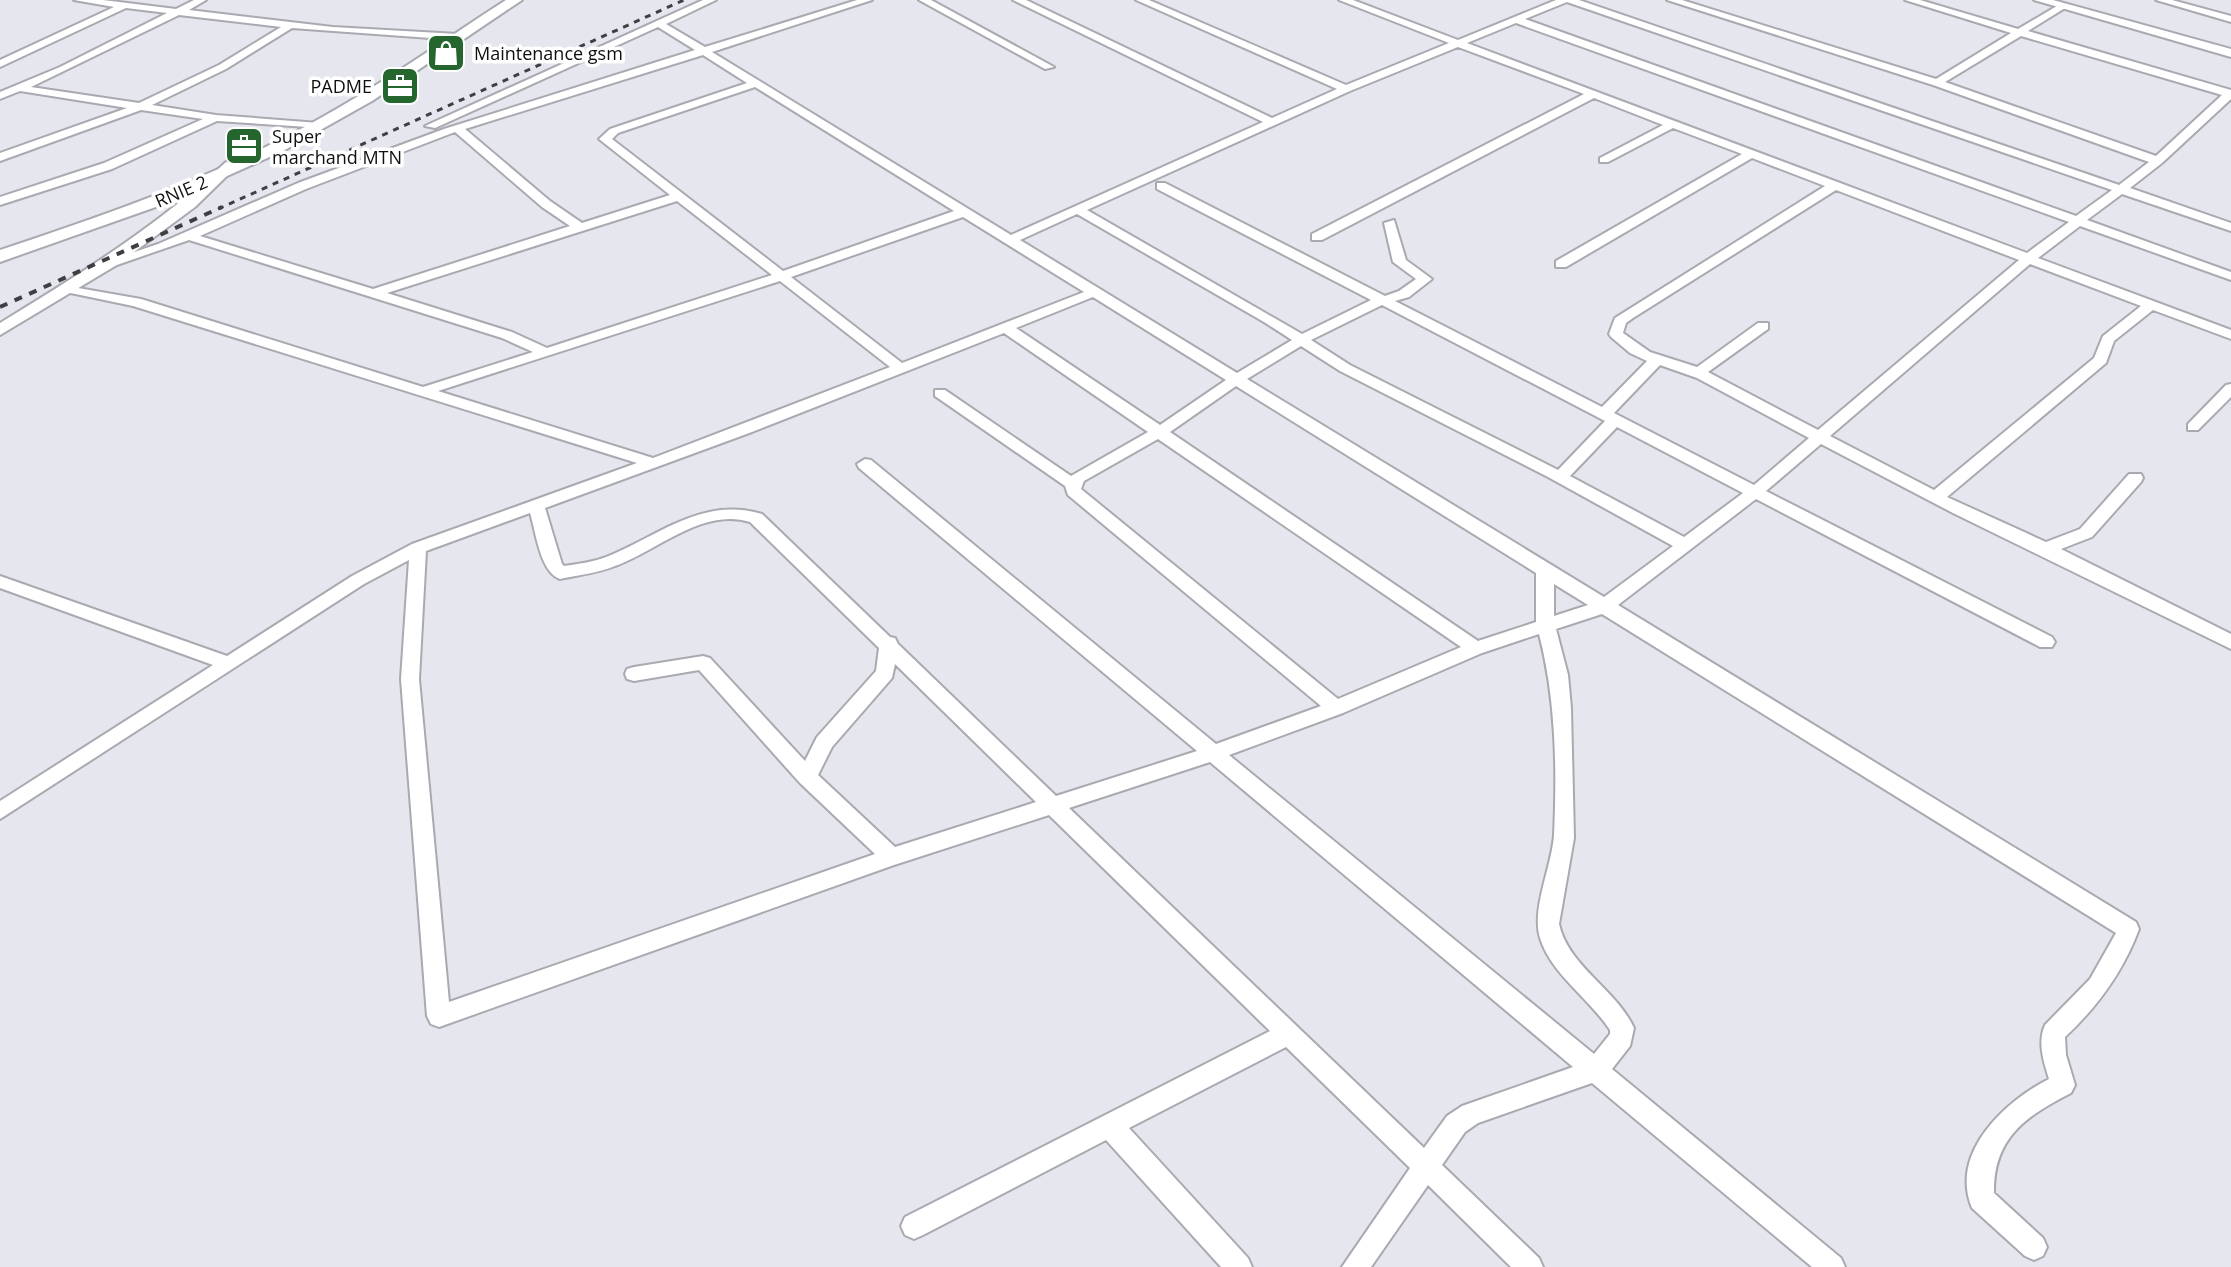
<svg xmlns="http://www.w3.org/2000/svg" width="2231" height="1267" font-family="'Open Sans',sans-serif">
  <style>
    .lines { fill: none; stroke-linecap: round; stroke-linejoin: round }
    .minor-casing { stroke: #a9a9b1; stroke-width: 4 }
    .major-casing { stroke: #a9a9b1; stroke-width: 4 }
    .highway-casing { stroke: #a9a9b1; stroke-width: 4 }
    .minor { fill: #fff; fill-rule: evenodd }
    .major { fill: #fff; fill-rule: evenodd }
    .highway { fill: #fff; fill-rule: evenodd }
    .rail-far1 { stroke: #3f3f43; stroke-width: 3; stroke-dasharray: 6 6; stroke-linecap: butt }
    .rail { stroke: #3f3f43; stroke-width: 4; stroke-dasharray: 8 8; stroke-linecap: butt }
    .labels { text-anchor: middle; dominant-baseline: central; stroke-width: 7; stroke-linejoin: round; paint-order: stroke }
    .far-poi-label { font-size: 18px; fill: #0f0f11; stroke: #fff; text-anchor: start }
    .far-street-label { font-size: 18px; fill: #0f0f11; stroke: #fff }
  </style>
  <rect width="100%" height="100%" fill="#e6e6ee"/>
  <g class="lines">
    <defs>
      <g id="minor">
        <path d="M74,0h29l73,9 18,-9h12l-17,10 144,17 125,7 5,3 -5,3 -166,-12 -66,41 -74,36 64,10 103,8 4,1v4l-106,-7 -105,48 -112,36v-8l104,-34 99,-44 -62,-9 -141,51v-8l127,-45 -107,-17 -20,8v-7l60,-25 107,-54 -41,-5 -126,59v-7l114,-53zM179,15l102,12 -62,38 -80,38 -108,-16z"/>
        <path d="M703,0h13l-50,24 39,23 152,-47h15l-160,52 299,183 252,-113 -250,-122h13l246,118 65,-29 -201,-89h13l197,85 103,-42 -110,-43h14l105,40 98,-40h23l540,185 30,-23 -216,-77 -266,-85h15l254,79 75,-46 -106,-33h15l98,29 44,-26 3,1v4l-37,23 203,59v9l-69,64 -32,25 101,35v8l-109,-37 -35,26 144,52v8l-151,-54 -42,32 193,72v9l-78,-29 -39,31 -8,22 -159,134 99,45 34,-13 49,-55h12l2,4 -2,4 -49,55 -31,12 170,85v15l-278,-136 -132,-69 -55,47 286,146 3,5 -3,5h-12l-284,-148 -138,106 518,317 3,7c-16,43 -41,77 -74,108l1,18 9,30 -4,8c-45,23 -78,45 -77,100l49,45 4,9 -4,9 -9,4 -9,-4 -53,-48c-23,-55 33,-107 77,-129 -5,-17 -12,-36 -4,-54l45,-46 26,-46 -514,-319 -46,15 12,46 3,33 3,130 -15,86c9,42 57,65 75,104l-4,18 -18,23 229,189 4,9h-33l-220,-184 -114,40 -13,9 -23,33 97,93 4,9h-32l-83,-82 -57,82h-29l68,-99 -124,-121 -157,81 119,130 4,9h-31l-115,-127 -183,95 -9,4 -9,-4 -4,-9 4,-9 365,-186 -221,-216 -155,50 -455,162 -8,-3 -4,-8 -26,-337 8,-119 -45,24 -364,235v-18l213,-136 -213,-77v-12l227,80 125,-80 60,-32 225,-81 -504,-157 -72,-15v-6l80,14 282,88 110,-35 -31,-14 -313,-98 -75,26 -12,-3 56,-19 140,-61 146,-54 251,-79 -37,-23 -223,101 -10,-2zM1567,2l545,188 -36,26 -551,-197zM1516,23l553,199 -42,31 -560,-210zM2021,36l201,59 -66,61 -211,-74zM1458,47l126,47 -272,140v6h10l272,-142 69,27 -63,33v4h8l65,-34 69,26 -186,107v6h10l186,-109 73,28 -210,132 -6,16 2,3 19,16 17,8 -45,46 -207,-106 14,-4 23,-18 -26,-19 -12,-40 -10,3 9,39 23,17 -17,12 -14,5 -220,-113h-8v6l214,111 -69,34 -215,-124 263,-119zM703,55l44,28 -137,46 -11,10 71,56 -88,28 -32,-22 -85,-72zM755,87l199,124 -171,60 -171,-132 6,-6zM455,132l87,75 28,19 -197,63 -173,-53 106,-47zM1836,190l183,70 -201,170 -110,-58 60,-43v-6h-10l-61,44 -47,-15 -27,-19 3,-10 7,-5zM677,201l95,74 -225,73 -35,-16 -125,-39zM1077,214l187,108 28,18 -55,33 -217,-133zM963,217l121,75 -182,71 -111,-86zM2030,264l111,42 -38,30 -9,22 -160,132 -104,-54zM780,281l110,86 -237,91 -215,-67zM1093,297l133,83 -66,45 -144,-97zM1382,305l223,116 -47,49 -208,-105 -39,-25zM1004,333l144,99 -77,44 -126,-86h-10v6l130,90 3,9 253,211 -105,38 -345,-284 -6,-1 -8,5 2,4 338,283 -141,45 -158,-152 -3,-6 -5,-1 -128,-123c-60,-18 -103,22 -156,43 -13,5 -28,7 -42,9l-2,-2 -17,-56 207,-76zM1301,346l39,25 208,106 125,69 -69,51 -357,-218zM1660,365l37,13 112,60 -55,47 -140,-72zM1236,386l300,187v49l-58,19 -308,-209zM1617,427l126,66 -59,44 -114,-61zM1158,439l303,208 -123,52 -257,-210 3,-8zM530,513c6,19 10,59 30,66 19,-4 38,-6 55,-13 42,-15 88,-59 135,-44l129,126 -3,23 -59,66 -12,24 -95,-103 -7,-2 -69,11 -7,2 -2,5 2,5 7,2 65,-11 101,113 75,71 -426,148 -30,-323 7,-128zM1554,584l34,21 -34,11zM1539,634c17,65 18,135 15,201 -2,31 -23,74 -14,103 11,36 50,61 70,92v4l-16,20 -365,-299 114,-42 139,-60zM895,664l141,138 -141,45 -77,-72 14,-28 60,-69zM1210,762l363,305 -111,39 -15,10 -23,32 -355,-340z"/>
        <polygon points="919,0 931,0 1054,67 1045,69"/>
        <polygon points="2156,0 2172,0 2231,16 2231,22"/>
        <polygon points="2231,384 2231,397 2198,430 2188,430 2188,424 2226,385"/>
      </g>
      <g id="major">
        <polygon points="2034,0 2053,0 2231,49 2231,57"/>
        <path d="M226,162l12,3 -43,42 -80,59 -115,69v-12c80,-49 158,-97 226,-161z"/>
      </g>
      <path id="highway" d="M506,0h16l-150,101 -89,50 -116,52 -167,59v-12c106,-35 212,-72 310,-126 68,-37 131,-82 196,-124z"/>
    </defs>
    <!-- minor casing -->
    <use href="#minor" class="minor-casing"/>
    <!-- major casing -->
    <use href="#major" class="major-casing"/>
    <!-- highway casing -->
    <use href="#highway" class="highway-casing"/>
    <!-- minor -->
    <use href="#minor" class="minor"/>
    <!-- major -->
    <use href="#major" class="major"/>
    <!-- highway -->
    <use href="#highway" class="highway"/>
    <!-- rail-far1 -->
    <polyline class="rail-far1" points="218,209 684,0"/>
    <!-- rail -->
    <polyline class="rail" points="0,307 222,207"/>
  </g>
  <!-- icons -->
  <defs>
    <symbol id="shop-square" viewBox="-11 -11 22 22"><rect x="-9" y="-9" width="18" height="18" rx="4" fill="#25652e" stroke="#fff"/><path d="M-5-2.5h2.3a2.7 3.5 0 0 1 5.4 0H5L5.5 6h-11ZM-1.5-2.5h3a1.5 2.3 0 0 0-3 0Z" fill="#fff"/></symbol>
    <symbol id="office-square" viewBox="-11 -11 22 22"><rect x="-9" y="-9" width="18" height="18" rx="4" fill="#25652e" stroke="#fff"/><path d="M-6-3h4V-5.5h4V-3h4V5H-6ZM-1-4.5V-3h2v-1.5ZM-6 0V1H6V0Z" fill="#fff"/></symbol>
  </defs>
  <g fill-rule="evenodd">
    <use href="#shop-square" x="424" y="31" width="44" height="44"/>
    <use href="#office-square" x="378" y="64" width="44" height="44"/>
    <use href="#office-square" x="222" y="124" width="44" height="44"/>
  </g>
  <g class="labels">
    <!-- far-poi labels -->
    <g class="far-poi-label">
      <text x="474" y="53">Maintenance gsm</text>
      <text x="372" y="86" text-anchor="end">PADME</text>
      <text x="272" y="136">Super<tspan x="272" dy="21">marchand MTN</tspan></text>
    </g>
    <!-- far-street labels -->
    <g class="far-street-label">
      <text transform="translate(181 191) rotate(-23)">RNIE 2</text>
    </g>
  </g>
</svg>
